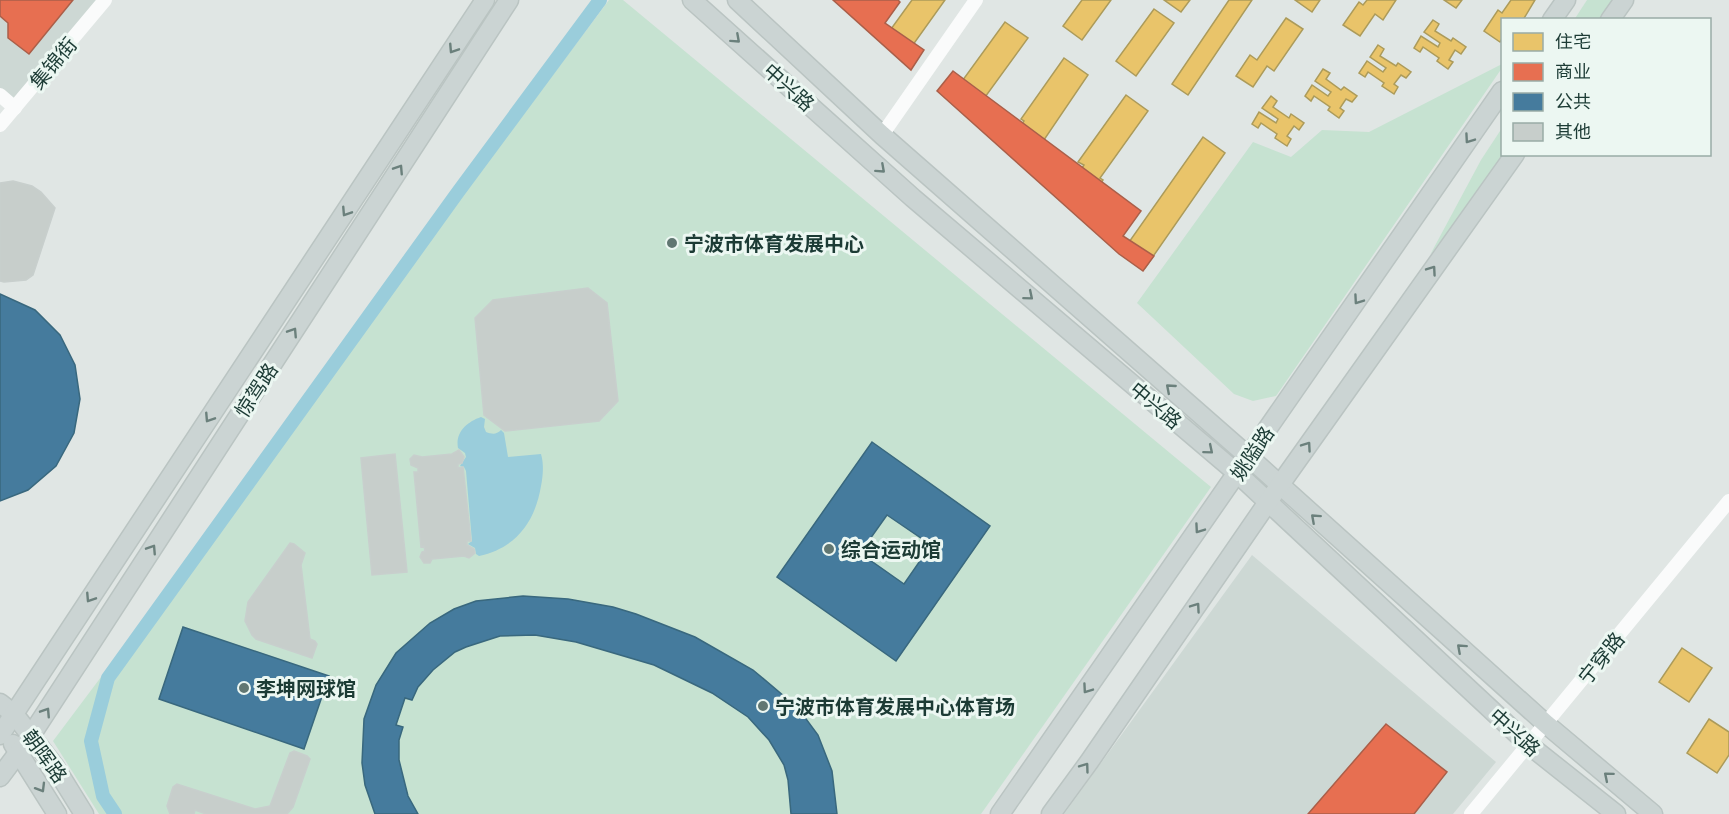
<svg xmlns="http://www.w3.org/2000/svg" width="1729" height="814" font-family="Quicksand,'Noto Sans SC',sans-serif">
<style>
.built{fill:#cdd8d4}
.green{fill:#c6e2d1}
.water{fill:#9acddb}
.homes{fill:#e9c46a;stroke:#ac9b5a;stroke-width:1.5}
.shops{fill:#e76f51;stroke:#aa5f49;stroke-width:1.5}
.public{fill:#457b9d;stroke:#39687e;stroke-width:1.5;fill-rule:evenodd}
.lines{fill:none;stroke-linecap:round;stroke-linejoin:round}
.canal{stroke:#9acddb;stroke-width:14}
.building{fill:#c7cecb;stroke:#c8cfcd;stroke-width:1.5}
.major-casing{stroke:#bac4c2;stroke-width:21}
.minor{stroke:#fafbfb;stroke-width:14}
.major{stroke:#cbd4d3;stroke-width:18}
.oneway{stroke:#6b807c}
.poi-dot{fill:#617772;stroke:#ecf7f2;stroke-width:2}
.labels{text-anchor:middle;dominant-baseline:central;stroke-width:6;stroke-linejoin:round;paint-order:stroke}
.street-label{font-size:20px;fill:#1c3b35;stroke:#ecf7f2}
.poi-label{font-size:20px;font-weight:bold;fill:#1c3b35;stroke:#ecf7f2;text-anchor:start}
</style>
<rect width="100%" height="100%" fill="#e0e6e4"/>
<g class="built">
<path d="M 0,0 L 101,0 L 15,102 L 0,89 Z"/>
<path d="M 1252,555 L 1496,762 L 1453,814 L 1064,814 Z"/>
</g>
<g class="green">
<path d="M 609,0 L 623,0 L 1211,487 L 981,814 L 99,814 L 53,741 Z"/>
<path d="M 1587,0 L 1613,0 L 1599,19 L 1574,20 Z"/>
<path d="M 1502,64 L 1502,68 L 1276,396 L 1253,401 L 1234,394 L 1137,303 L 1253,142 L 1291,157 L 1322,130 L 1369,132 Z"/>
<path d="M 1502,128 L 1502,154 L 1507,155 L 1430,255 L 1481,160 Z"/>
</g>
<path class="water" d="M 481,417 L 485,419 L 484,427 L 486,432 C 492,434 496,435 501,430 L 504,433 L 508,457 L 541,454 C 544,464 543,476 541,486 C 535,522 516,548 479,556 L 476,554 L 475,548 L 468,544 L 472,541 L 466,471 L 464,467 L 460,466 L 466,457 L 465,453 L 458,448 C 455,432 467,422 481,417 Z"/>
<g class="homes">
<path d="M 912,0 L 945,0 L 905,56 L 883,40 Z"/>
<path d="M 1082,0 L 1111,0 L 1082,40 L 1063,26 Z"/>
<path d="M 1164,0 L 1190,0 L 1181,12 Z"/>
<path d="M 1229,0 L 1252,0 L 1188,95 L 1172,84 Z"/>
<path d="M 1295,0 L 1320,0 L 1312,12 Z"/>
<path d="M 1367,0 L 1396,0 L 1383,20 L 1375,14 L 1360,36 L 1343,25 L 1359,2 L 1363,5 Z"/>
<path d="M 1444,0 L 1462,0 L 1456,8 Z"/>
<path d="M 1511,0 L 1535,0 L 1523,20 L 1502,20 L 1502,39 L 1500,42 L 1484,31 L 1498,10 L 1502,13 Z"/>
<path d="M 1154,9 L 1174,23 L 1136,76 L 1116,61 Z"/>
<path d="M 1286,18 L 1303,29 L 1274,71 L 1267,66 L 1253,87 L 1236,76 L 1250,55 L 1257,60 Z"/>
<path d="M 1433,20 L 1439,24 L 1435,31 L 1451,41 L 1453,38 L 1466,47 L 1461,54 L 1455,50 L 1449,60 L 1453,62 L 1448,69 L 1437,61 L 1439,58 L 1423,47 L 1420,52 L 1414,48 L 1421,36 L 1438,47 L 1440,43 L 1424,32 Z"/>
<path d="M 1005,22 L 1028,38 L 972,115 L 949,99 Z"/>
<path d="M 1378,45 L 1384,49 L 1380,56 L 1396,66 L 1398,63 L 1411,72 L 1406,78 L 1401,75 L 1394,84 L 1398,87 L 1394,94 L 1382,86 L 1384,83 L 1368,72 L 1365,77 L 1359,73 L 1367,61 L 1383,72 L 1386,68 L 1370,57 Z"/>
<path d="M 1064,58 L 1088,75 L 1027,165 L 1005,149 L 1024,121 L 1021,119 Z"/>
<path d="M 1323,69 L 1330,73 L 1326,79 L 1341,90 L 1344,87 L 1357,96 L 1352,102 L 1346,99 L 1340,108 L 1344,111 L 1339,118 L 1328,110 L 1330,107 L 1314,96 L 1311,101 L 1305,96 L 1312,85 L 1328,96 L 1331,92 L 1315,81 Z"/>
<path d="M 1126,95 L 1148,111 L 1100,178 L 1103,180 L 1081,212 L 1061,198 L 1084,165 L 1078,162 Z"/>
<path d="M 1271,96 L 1277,101 L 1273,107 L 1289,118 L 1291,114 L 1304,123 L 1299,130 L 1294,126 L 1287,136 L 1291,139 L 1287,146 L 1275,138 L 1277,134 L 1261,123 L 1258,128 L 1252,124 L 1259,112 L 1276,123 L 1278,119 L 1262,108 Z"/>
<path d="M 1203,137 L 1225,153 L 1145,268 L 1122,252 Z"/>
<path d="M 1682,648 L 1712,668 L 1689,702 L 1659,682 Z"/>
<path d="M 1709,719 L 1729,732 L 1729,755 L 1717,773 L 1687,753 Z"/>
</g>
<g class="shops">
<path d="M 0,0 L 73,0 L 29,54 L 8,38 L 8,23 L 0,16 Z"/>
<path d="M 833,0 L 898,0 L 900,2 L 885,23 L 924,50 L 911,70 Z"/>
<path d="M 953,71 L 1141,211 L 1123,236 L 1154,256 L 1143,271 L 1119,254 L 937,91 Z"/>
<path d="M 1386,724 L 1447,772 L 1414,814 L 1308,814 Z"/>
</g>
<g class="public">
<path d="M 0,294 L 35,310 L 60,335 L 75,365 L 80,399 L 74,433 L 56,466 L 28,490 L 0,501 Z"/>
<path d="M 872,442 L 990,526 L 896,661 L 777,577 ZM 887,515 L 931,545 L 904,584 L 860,553 Z"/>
<path d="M 523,596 L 568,599 L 613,607 L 636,614 L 695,637 L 753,670 L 798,708 L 818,735 L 832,771 L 837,814 L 791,814 L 788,780 L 784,765 L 769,740 L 748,717 L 712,693 L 654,665 L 576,642 L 535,635 L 500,636 L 466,647 L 455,652 L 433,670 L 418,687 L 412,700 L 405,698 L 396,725 L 403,727 L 399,740 L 399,760 L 408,796 L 418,814 L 375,814 L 365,785 L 362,763 L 364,719 L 376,685 L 396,653 L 430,623 L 454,609 L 476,601 Z"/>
<path d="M 183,627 L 329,676 L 304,749 L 159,699 Z"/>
</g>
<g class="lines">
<path class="canal" d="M 115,814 L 103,796 L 91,741 L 108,678 L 458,192 L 600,0"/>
</g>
<g class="building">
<path d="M 13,181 L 32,186 L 41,192 L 55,208 L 33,275 L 26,280 L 4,282 L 0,281 L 0,183 Z"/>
<path d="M 588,288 L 607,303 L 618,401 L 599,421 L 505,431 L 484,415 L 475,318 L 493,300 Z"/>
<path d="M 459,450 L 464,457 L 462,463 L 458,464 L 458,468 L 463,467 L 471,541 L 467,541 L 467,545 L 474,549 L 475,553 L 469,558 L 464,556 L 432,559 L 430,563 L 424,563 L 420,557 L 422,552 L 425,551 L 424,546 L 421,547 L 414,472 L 418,472 L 418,468 L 411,465 L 410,459 L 414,455 L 422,457 L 452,454 Z"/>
<path d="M 395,454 L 407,572 L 372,575 L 361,458 Z"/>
<path d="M 290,543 L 294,544 L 305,553 L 301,565 L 310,639 L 315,641 L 317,644 L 312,658 L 256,639 L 252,635 L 245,621 L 248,602 Z"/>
<path d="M 294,751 L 307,756 L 310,759 L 293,807 L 287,814 L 206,814 L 195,810 L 194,814 L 170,814 L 167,806 L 173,787 L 177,784 L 255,809 L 270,806 L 290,753 Z"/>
</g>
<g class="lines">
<defs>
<g id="major">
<path d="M 692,0 L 913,198 L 1238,474 L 1529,745 L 1616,814"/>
<path d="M 737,0 L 882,135 L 1249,457 L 1546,724 L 1653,814"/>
<path d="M 1552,20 L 1566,0"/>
<path d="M 1610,20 L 1624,0"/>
<path d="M 0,703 L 14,714 L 55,767 L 84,814"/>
<path d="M 0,735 L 485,0"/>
<path d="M 13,744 L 57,814"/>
<path d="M 0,777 L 30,737 L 509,0"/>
<path d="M 1000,814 L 1502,91"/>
<path d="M 1051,814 L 1089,762 L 1279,486 L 1515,154"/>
</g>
</defs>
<use href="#major" class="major-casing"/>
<g class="minor">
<path d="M 0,95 L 15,108"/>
<path d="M 0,125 L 105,0"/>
<path d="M 882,135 L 976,0"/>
<path d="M 1471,814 L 1729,501"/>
</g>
<use href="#major" class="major"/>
</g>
<defs><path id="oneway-chevron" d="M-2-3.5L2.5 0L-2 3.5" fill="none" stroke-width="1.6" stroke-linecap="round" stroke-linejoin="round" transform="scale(1.5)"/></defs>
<g class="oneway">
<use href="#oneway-chevron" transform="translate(736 39) rotate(42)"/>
<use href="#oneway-chevron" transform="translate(453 49) rotate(123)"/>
<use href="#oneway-chevron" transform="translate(1469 139) rotate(125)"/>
<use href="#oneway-chevron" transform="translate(399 169) rotate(-57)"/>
<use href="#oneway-chevron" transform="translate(881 169) rotate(42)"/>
<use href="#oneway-chevron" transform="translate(346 212) rotate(123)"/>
<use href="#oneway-chevron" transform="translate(1432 270) rotate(-55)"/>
<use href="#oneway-chevron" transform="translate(1029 296) rotate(40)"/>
<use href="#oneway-chevron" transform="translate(1358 300) rotate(125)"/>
<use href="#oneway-chevron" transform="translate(293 332) rotate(-57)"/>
<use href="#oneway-chevron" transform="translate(1170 388) rotate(-139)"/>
<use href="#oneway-chevron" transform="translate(209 418) rotate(123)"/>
<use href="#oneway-chevron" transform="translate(1307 446) rotate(-55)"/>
<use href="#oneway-chevron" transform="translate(1209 450) rotate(40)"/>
<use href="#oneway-chevron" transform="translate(1315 518) rotate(-138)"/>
<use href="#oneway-chevron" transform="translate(1199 529) rotate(125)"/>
<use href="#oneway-chevron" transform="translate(152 549) rotate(-57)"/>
<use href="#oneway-chevron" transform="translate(90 598) rotate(123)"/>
<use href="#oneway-chevron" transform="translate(1196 607) rotate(-55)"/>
<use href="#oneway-chevron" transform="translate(1461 648) rotate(-138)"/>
<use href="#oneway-chevron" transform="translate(1087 689) rotate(125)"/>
<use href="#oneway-chevron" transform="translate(46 712) rotate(-57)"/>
<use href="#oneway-chevron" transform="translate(1085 767) rotate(-54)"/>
<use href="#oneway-chevron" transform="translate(1608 776) rotate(-140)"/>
<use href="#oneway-chevron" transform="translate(41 788) rotate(59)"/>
</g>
<g class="poi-dot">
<circle cx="672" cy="243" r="6"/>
<circle cx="829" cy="549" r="6"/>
<circle cx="244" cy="688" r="6"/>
<circle cx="763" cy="706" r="6"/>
</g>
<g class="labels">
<g class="street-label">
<text transform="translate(53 63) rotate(-50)">集锦街</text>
<text transform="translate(789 87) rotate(42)">中兴路</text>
<text transform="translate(256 390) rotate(-57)">惊驾路</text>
<text transform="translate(1156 405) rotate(40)">中兴路</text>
<text transform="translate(1252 453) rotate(-56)">姚隘路</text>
<text transform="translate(1601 658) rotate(-51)">宁穿路</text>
<text transform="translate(1515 732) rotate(42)">中兴路</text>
<text transform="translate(45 756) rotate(54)">朝晖路</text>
</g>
<g class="poi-label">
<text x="684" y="243">宁波市体育发展中心</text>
<text x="841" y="549">综合运动馆</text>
<text x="256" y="688">李坤网球馆</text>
<text x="775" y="706">宁波市体育发展中心体育场</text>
</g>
</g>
<rect x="1501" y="18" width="210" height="138" fill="#ecf7f2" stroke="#99aca6" stroke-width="1.5"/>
<rect x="1513" y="33" width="30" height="18" fill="#e9c46a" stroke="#99aca6" stroke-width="1.5"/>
<text x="1555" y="48" font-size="18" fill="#1c3b35">住宅</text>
<rect x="1513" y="63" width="30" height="18" fill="#e76f51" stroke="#99aca6" stroke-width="1.5"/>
<text x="1555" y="78" font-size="18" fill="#1c3b35">商业</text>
<rect x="1513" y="93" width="30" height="18" fill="#457b9d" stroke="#99aca6" stroke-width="1.5"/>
<text x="1555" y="108" font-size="18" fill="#1c3b35">公共</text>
<rect x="1513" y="123" width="30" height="18" fill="#c7cecb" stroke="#99aca6" stroke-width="1.5"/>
<text x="1555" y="138" font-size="18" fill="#1c3b35">其他</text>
</svg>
